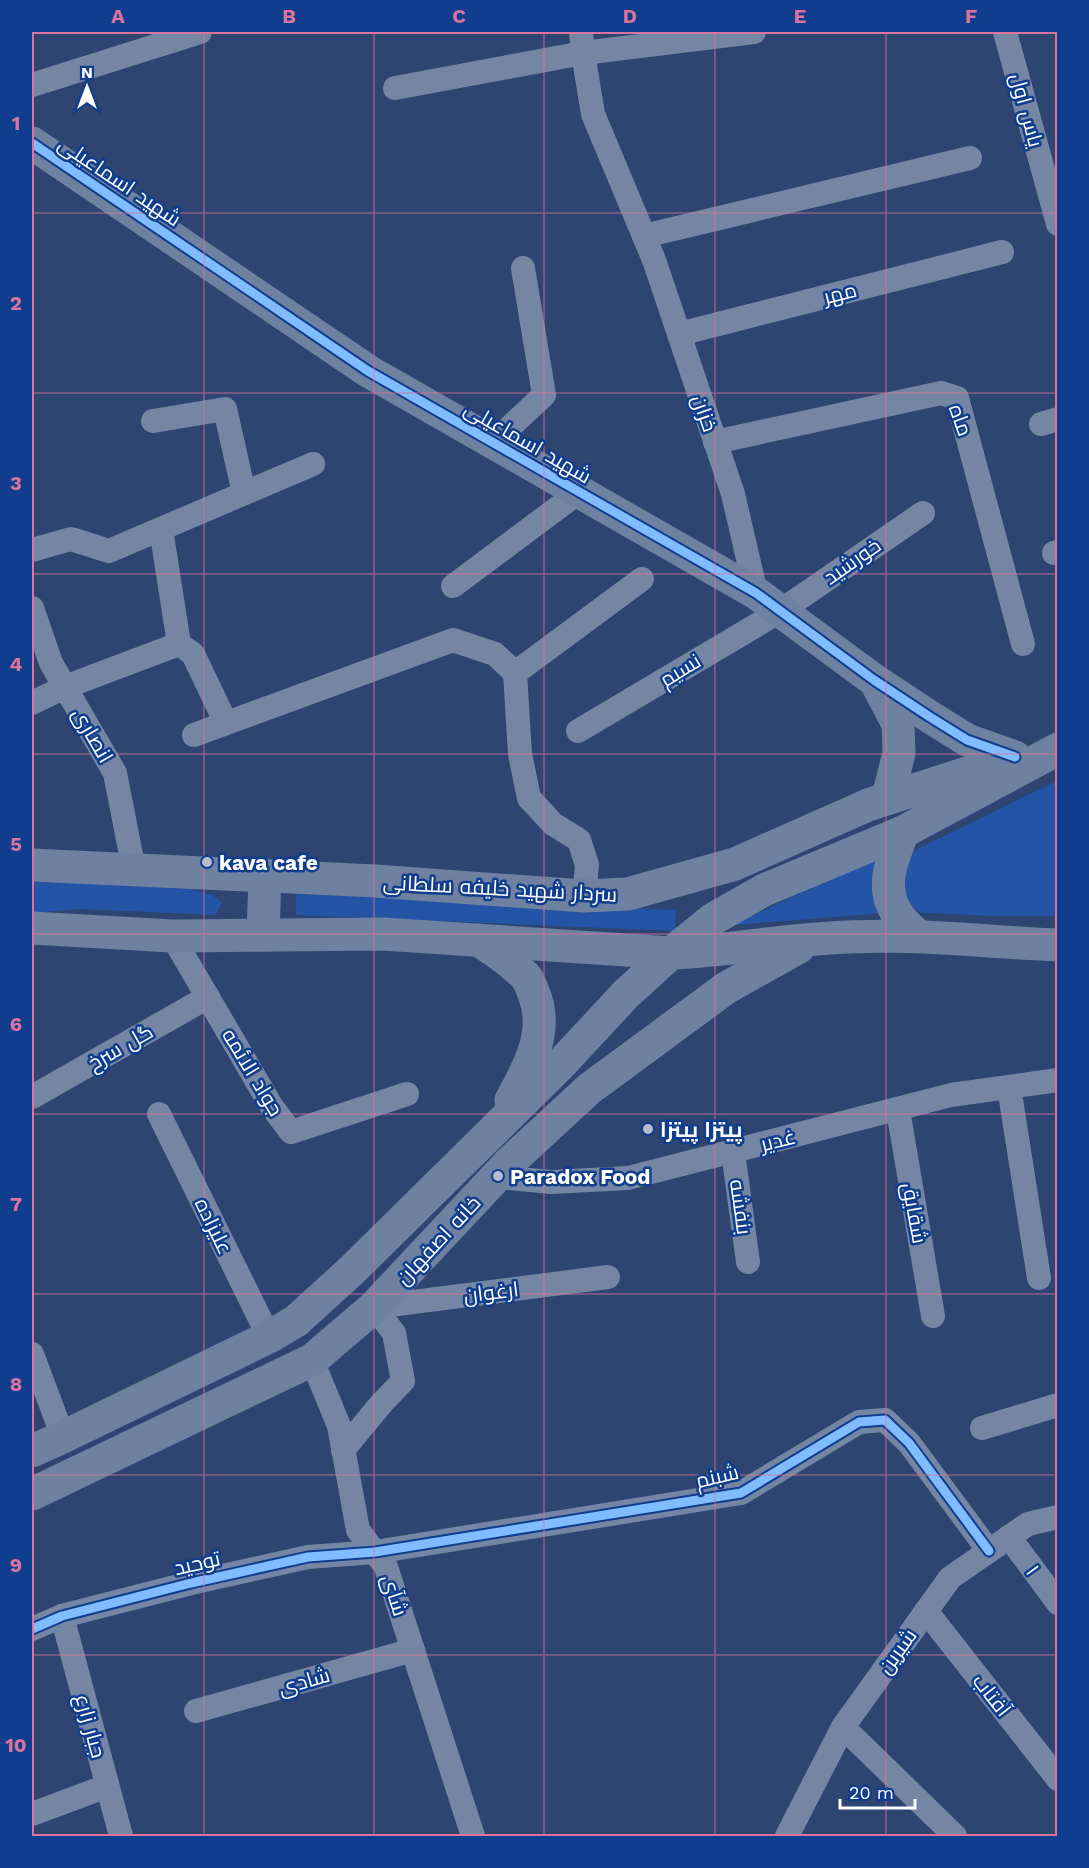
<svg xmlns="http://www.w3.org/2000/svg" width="1089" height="1868" font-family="'Work Sans',Cairo,sans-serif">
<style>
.green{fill:#2354a5}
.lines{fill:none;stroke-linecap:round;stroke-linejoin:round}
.street{stroke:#7486a4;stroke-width:24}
.secondary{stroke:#6f81a0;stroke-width:33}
.cycleway-casing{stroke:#103d8d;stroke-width:13}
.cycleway{stroke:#80bcff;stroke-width:9}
.grid{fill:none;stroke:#da749d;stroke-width:1.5;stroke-opacity:0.55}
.poi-dot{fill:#b6becd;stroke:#103d8d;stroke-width:2}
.labels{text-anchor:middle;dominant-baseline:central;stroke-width:5;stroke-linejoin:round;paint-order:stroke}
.street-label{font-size:21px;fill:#fff;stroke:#103d8d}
.poi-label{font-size:21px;font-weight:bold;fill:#fff;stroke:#103d8d;text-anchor:start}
.neatline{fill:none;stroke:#da749d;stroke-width:2}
.grid-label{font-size:20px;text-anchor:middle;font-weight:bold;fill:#da749d}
</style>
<rect width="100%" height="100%" fill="#2d4570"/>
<g class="green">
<path d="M 1057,781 L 1057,916 L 994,916 L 924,913 L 905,905 L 900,885 L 913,851 Z"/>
<path d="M 875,861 L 873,896 L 886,913 L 733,925 L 826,881 Z"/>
<path d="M 32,876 L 183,887 L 212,895 L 222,902 L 216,915 L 80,909 L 32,913 Z"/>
<path d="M 296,894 L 676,910 L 675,931 L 296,915 Z"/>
</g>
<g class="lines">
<g class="street">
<path d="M 581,32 L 583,53 L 593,114 L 654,260 L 733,494 L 756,593"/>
<path d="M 1005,32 L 1058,224"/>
<path d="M 32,85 L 200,32"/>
<path d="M 395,88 L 583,53 L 754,32"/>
<path d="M 644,236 L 970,158"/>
<path d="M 679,334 L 1002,252"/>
<path d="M 153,421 L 225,409 L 244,493"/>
<path d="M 1041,424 L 1058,419"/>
<path d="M 715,442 L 941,393 L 957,398 L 1023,644"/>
<path d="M 493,443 L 544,395 L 523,268"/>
<path d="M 161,529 L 179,644"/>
<path d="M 32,550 L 71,539 L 109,551 L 313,464"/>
<path d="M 1054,553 L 1058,552"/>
<path d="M 453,586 L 579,492"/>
<path d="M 32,608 L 51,663 L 115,773 L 134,870"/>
<path d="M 515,673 L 642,579"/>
<path d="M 32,703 L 65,687 L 179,644 L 193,654 L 226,723"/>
<path d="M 578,731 L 782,610 L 923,513"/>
<path d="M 194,735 L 453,640 L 495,654 L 515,673 L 520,754 L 529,798 L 553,824 L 579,840 L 587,865 L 584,896"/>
<path d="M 172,936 L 272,1107 L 291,1132 L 407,1094"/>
<path d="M 1009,1087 L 1039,1278"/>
<path d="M 32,1097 L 208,997"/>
<path d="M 898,1110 L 933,1316"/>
<path d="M 159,1114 L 269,1337"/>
<path d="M 733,1152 L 748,1262"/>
<path d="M 498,1177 L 551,1182 L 628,1178 L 951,1095 L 1058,1080"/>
<path d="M 374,1307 L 608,1277"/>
<path d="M 32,1354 L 63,1437"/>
<path d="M 312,1360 L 339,1426 L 358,1530 L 386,1567 L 473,1836"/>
<path d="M 982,1428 L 1058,1405"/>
<path d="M 343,1450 L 381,1404 L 403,1381 L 394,1333 L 374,1307"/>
<path d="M 1009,1537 L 1058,1603"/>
<path d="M 926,1611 L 1058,1779"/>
<path d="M 62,1616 L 121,1836"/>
<path d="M 32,1629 L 62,1616 L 191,1583 L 308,1557 L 375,1552 L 741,1493 L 859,1422 L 885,1420 L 909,1443 L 989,1551"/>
<path d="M 196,1711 L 413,1650"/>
<path d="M 843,1727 L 955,1836"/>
<path d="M 32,1814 L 107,1786"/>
<path d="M 787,1836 L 843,1727 L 950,1578 L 1028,1524 L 1058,1517"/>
</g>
<g class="secondary">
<path d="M 32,143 L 368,371 L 756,593 L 874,680 L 930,717 L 967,740 L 1015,757"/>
<path d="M 877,684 L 898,724 L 899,753 L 888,797"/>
<path d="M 903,832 C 892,860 879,888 898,915 C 903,923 912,930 918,936"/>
<path d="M 32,865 L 375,881 L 584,896 L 628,894 L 735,864 L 868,805 L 1007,760"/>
<path d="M 32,928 L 172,936 L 383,934 L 671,953 C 724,951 776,941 830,938 C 906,932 982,942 1058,945"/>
<path d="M 263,935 L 265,876"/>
<path d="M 478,940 C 495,951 512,962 526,977 C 530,982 532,989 534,994 C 549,1031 529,1068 511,1100"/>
<path d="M 32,1451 L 63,1437 L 269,1337 L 296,1321 L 351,1271 L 560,1065 L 626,994 L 671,953 L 713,919 L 764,890 L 903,832 L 1058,749"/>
<path d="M 32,1494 L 312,1360 L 374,1307 L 510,1162 L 589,1089 L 726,988 L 799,947"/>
</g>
<defs>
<g id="cycleway">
<path d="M 32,143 L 368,371 L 756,593 L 874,680 L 930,717 L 967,740 L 1015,757"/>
<path d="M 32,1629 L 62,1616 L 191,1583 L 308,1557 L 375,1552 L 741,1493 L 859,1422 L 885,1420 L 909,1443 L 989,1551"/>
</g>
</defs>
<use href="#cycleway" class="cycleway-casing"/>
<use href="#cycleway" class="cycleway"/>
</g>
<path class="grid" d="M 204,32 L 204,1836M 374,32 L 374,1836M 544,32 L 544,1836M 715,32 L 715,1836M 886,32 L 886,1836M 32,213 L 1058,213M 32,393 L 1058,393M 32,574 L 1058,574M 32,754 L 1058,754M 32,934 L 1058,934M 32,1114 L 1058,1114M 32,1294 L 1058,1294M 32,1475 L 1058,1475M 32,1655 L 1058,1655"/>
<g class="poi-dot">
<circle cx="207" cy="862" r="6"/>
<circle cx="648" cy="1129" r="6"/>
<circle cx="498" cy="1176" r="6"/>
</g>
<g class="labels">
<g class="street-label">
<text transform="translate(1027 110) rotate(75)">یاس اول</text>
<text transform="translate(120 181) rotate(34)">شهید اسماعیلی</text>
<text transform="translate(840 293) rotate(-14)">مهر</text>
<text transform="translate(705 413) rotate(71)">خزان</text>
<text transform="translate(961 420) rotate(70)">ماه</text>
<text transform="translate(528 442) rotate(30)">شهید اسماعیلی</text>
<text transform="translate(852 561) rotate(-35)">خورشید</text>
<text transform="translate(680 670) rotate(-31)">نسیم</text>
<text transform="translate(93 735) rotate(60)">انصاری</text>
<text transform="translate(500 888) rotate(3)">سردار شهید خلیفه سلطانی</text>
<text transform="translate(120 1047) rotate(-30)">گل سرخ</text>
<text transform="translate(253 1072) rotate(59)">جواد الائمه</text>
<text transform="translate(778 1140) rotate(-14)">غدیر</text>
<text transform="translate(741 1207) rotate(82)">بنفشه</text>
<text transform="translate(915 1213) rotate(80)">شقایق</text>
<text transform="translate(214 1226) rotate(64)">علیزاده</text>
<text transform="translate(438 1240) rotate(-47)">خانه اصفهان</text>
<text transform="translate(491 1292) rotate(-7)">ارغوان</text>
<text transform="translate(717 1476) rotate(-13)">شبنم</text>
<text transform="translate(197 1563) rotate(-13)">توحید</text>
<text transform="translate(1033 1570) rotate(54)">۱</text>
<text transform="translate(395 1595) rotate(72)">شآی</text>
<text transform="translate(897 1651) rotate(-54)">شیرین</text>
<text transform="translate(304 1681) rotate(-16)">شادی</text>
<text transform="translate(992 1695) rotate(52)">آفتاب</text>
<text transform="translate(91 1726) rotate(75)">جبار زارع</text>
</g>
<g class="poi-label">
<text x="219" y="862">kava cafe</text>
<text x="660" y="1129">پیتزا پیتزا</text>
<text x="510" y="1176">Paradox Food</text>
</g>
</g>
<rect width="1089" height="1868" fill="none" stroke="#103d8d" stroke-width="66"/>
<g transform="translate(87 87)" stroke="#103d8d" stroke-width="4.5" paint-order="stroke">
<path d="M0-4.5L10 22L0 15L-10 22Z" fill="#ffffff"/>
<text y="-9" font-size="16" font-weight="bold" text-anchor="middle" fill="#ffffff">N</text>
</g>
<path d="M840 1799v9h75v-9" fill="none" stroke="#ffffff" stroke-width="3"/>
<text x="849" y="1799" font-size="18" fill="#ffffff" stroke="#103d8d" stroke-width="4.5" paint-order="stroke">20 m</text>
<rect x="33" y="33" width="1023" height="1802" class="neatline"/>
<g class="grid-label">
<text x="118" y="23">A</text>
<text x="289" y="23">B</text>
<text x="459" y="23">C</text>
<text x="630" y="23">D</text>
<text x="800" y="23">E</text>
<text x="971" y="23">F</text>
<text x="16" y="130">1</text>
<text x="16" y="310">2</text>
<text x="16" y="490">3</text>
<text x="16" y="671">4</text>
<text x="16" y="851">5</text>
<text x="16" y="1031">6</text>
<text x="16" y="1211">7</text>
<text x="16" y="1391">8</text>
<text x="16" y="1572">9</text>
<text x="16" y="1752">10</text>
</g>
</svg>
